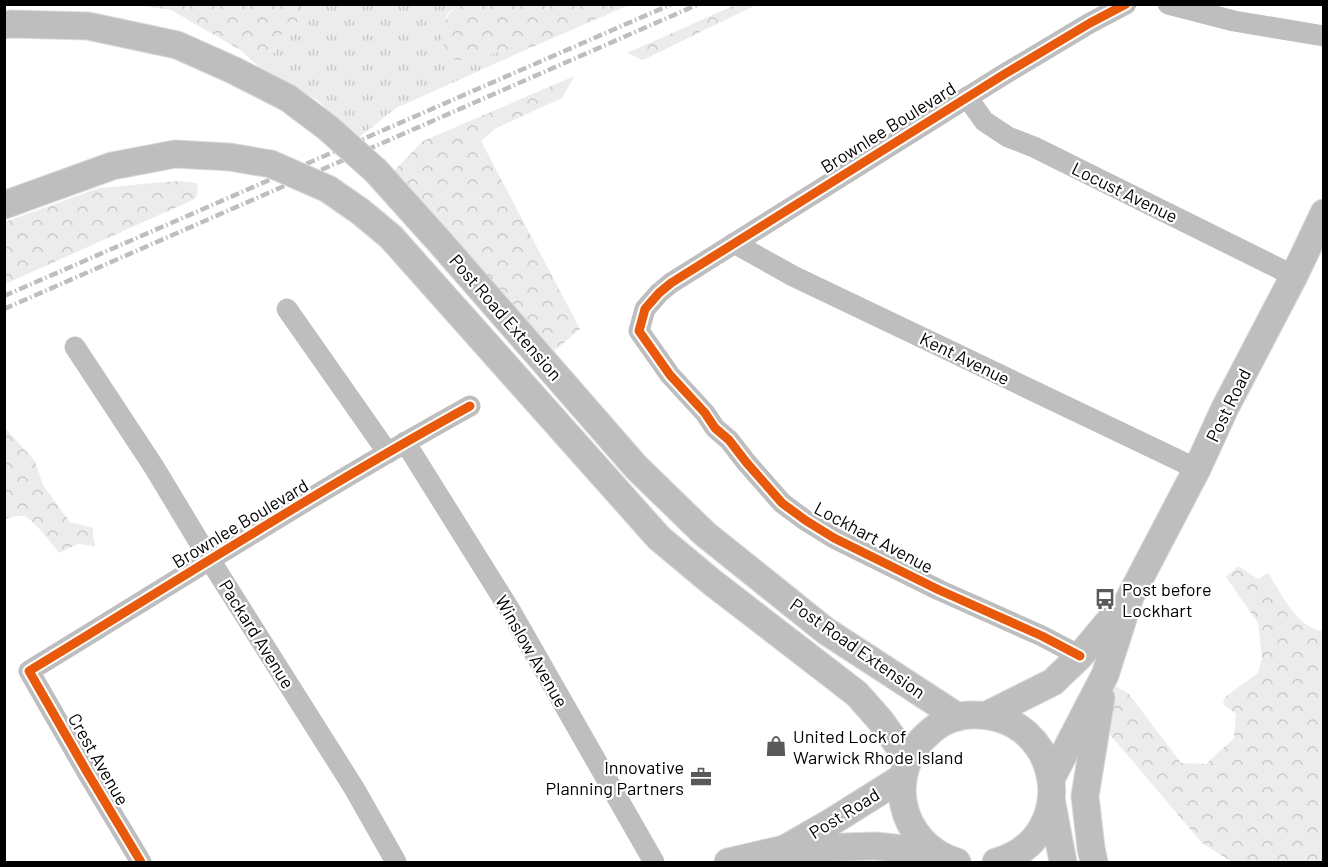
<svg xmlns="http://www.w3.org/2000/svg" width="1328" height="867" font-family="Barlow,sans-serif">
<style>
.grass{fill:url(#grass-tufts)}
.forest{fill:url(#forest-crowns)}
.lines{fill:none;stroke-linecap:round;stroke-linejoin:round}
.major-casing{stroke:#dbdbdb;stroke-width:29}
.minor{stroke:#bebebe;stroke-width:21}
.major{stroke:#bebebe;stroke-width:27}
.rail{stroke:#bebebe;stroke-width:4.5;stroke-dasharray:9 3 1.5 3;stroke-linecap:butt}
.major-bridge-casing{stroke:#dbdbdb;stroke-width:29;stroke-linecap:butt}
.major-bridge{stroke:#bebebe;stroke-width:27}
.cycleway-casing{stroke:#fff;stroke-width:13}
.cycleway{stroke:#e8590c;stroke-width:9}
.labels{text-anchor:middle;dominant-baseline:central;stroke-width:4.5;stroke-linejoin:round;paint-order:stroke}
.street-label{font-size:18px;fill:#000;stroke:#fff}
.poi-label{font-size:18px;fill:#000;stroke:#fff;text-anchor:start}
</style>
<defs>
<pattern id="grass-tufts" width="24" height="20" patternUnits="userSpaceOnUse" patternTransform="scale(1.5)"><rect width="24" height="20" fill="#ececec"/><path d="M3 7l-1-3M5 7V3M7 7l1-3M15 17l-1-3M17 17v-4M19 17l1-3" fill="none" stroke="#c9c9c9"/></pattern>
<pattern id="forest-crowns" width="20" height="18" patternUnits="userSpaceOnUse" patternTransform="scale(1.5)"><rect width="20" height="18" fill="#ececec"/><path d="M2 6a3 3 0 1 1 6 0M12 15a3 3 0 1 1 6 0" fill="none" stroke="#c9c9c9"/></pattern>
</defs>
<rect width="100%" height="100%" fill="#fff"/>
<path class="grass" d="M 296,5 L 458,5 L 448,13 L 445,19 L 479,59 L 524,42 L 530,48 L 396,108 L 358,138 L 351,134 L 319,101 L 271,75 L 265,71 L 283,32 L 298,21 Z"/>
<g class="forest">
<path d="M 138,5 L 296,5 L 298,21 L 283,32 L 265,71 L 262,70 L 242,51 L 171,10 Z"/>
<path d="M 458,5 L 458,4 L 629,5 L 530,48 L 524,43 L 479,59 L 455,60 L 442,43 C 445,24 443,17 458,5 Z"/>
<path d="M 735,5 L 756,5 L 643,60 L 627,53 Z"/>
<path d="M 572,77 L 574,77 L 562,98 L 496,128 L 481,141 L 580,329 L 549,355 L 392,173 L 423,141 Z"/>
<path d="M 177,181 L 197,183 L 198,191 L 195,199 L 5,284 L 5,222 L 99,188 Z"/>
<path d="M 4,427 L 35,461 L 43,485 L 70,522 L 93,528 L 93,536 L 95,546 L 78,544 L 59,553 C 53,545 32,518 24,516 C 19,515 9,517 5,519 Z"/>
<path d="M 1238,566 L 1258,579 L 1268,573 C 1281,593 1298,629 1323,631 L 1323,862 L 1232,862 L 1202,843 L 1102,725 L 1073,703 L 1094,673 L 1129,694 L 1181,763 L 1206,764 L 1234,738 L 1236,714 L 1223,704 L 1225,697 L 1258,673 L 1262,658 L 1258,623 L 1226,577 Z"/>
</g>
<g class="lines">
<defs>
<g id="major">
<path d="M 4,25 L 11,24 L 88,26 L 177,45 L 233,70 L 288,98 L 328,128"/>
<path d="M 376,171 L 439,241 L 636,467 L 705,534 L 826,631 L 958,717"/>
<path d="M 328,189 L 361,212 L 391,237 L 659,538 L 713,583 L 857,694 L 880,720 L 908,759"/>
<path d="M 4,205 L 112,166 L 175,154 L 230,157 L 271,164"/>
<path d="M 987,715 L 1053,682 L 1080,656 L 1121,607"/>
<path d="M 1052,777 L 1105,675 L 1130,597 L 1197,469 L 1225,408 L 1294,276 L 1324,213"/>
<path d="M 1052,804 L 1063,862"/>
<path d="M 788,847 L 833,821 L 903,777"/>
<path d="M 728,862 L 784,849 L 875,846 L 934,852"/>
<path d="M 957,862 C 898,844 883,771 930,732 C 942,721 959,714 975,715 C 1063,715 1082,838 996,862"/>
<path d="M 1094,862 L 1091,848 L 1085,796 L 1101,698"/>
</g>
</defs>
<use href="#major" class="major-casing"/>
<g class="minor">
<path d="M 1168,4 L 1234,21 L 1324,36"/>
<path d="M 967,97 L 984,121 L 1008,137 L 1034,147 L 1294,276"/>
<path d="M 734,243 L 793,276 L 1197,469"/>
<path d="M 287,309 L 388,453"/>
<path d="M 75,347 L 154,467 L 210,560 L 354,788 L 396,862"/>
<path d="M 405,442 L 510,610 L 654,862"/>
<path d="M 1080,656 L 1042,636 L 939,590 L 834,538 L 805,520 L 782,503 L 746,462 L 729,440 L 715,428 L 705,413 L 670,375 L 639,331 L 645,309 L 659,293 L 671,283 L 1003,75 L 1090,23 L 1126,4"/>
<path d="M 141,862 L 87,772 L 29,671 C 175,582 320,489 470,406"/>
</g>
<use href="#major" class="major"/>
<g class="rail">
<path d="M 4,296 L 672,4"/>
<path d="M 4,309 L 699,4"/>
</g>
<defs>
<g id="major-bridge">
<path d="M 328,128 L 376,171"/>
<path d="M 271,164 L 328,189"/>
</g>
</defs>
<use href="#major-bridge" class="major-bridge-casing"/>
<use href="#major-bridge" class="major-bridge"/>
<defs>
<g id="cycleway">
<path d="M 1080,656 L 1042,636 L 939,590 L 834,538 L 805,520 L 782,503 L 746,462 L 729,440 L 715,428 L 705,413 L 670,375 L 639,331 L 645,309 L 659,293 L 671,283 L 1003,75 L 1090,23 L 1126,4"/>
<path d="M 141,862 L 87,772 L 29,671 C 175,582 320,489 470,406"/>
</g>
</defs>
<use href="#cycleway" class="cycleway-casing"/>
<use href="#cycleway" class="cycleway"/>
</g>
<defs>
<symbol id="bus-bare" viewBox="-9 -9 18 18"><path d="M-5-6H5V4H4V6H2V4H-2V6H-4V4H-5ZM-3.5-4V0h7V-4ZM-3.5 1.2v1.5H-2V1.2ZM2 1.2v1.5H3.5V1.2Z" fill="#595959" stroke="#fff" stroke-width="2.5" paint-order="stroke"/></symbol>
<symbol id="shop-bare" viewBox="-9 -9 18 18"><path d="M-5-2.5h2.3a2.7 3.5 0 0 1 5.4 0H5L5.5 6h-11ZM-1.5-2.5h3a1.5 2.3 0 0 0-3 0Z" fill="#595959" stroke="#fff" stroke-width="2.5" paint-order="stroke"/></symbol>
<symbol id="office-bare" viewBox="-9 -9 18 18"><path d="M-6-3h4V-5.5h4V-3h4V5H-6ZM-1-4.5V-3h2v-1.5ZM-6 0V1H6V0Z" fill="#595959" stroke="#fff" stroke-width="2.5" paint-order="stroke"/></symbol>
</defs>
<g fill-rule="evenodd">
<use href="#bus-bare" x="1090" y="584" width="30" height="30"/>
<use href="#shop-bare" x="761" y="731" width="30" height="30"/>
<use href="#office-bare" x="686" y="762" width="30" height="30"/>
</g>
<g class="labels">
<g class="street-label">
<text transform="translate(888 127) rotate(-32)">Brownlee Boulevard</text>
<text transform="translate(1125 192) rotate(26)">Locust Avenue</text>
<text transform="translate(506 317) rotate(49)">Post Road Extension</text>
<text transform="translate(965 358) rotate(26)">Kent Avenue</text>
<text transform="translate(1228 405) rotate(-64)">Post Road</text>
<text transform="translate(240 523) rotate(-31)">Brownlee Boulevard</text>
<text transform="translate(874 537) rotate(28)">Lockhart Avenue</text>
<text transform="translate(257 634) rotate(58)">Packard Avenue</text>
<text transform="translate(858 648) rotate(35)">Post Road Extension</text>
<text transform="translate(532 651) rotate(60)">Winslow Avenue</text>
<text transform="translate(99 759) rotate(60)">Crest Avenue</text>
<text transform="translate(844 813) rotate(-32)">Post Road</text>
</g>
<g class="poi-label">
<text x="1122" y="589">Post before<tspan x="1122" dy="21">Lockhart</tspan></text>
<text x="793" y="736">United Lock of<tspan x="793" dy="21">Warwick Rhode Island</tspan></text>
<text x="684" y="767" text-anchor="end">Innovative<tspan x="684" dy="21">Planning Partners</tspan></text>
</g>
</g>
<rect width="1328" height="867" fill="none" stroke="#000000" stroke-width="12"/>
</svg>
